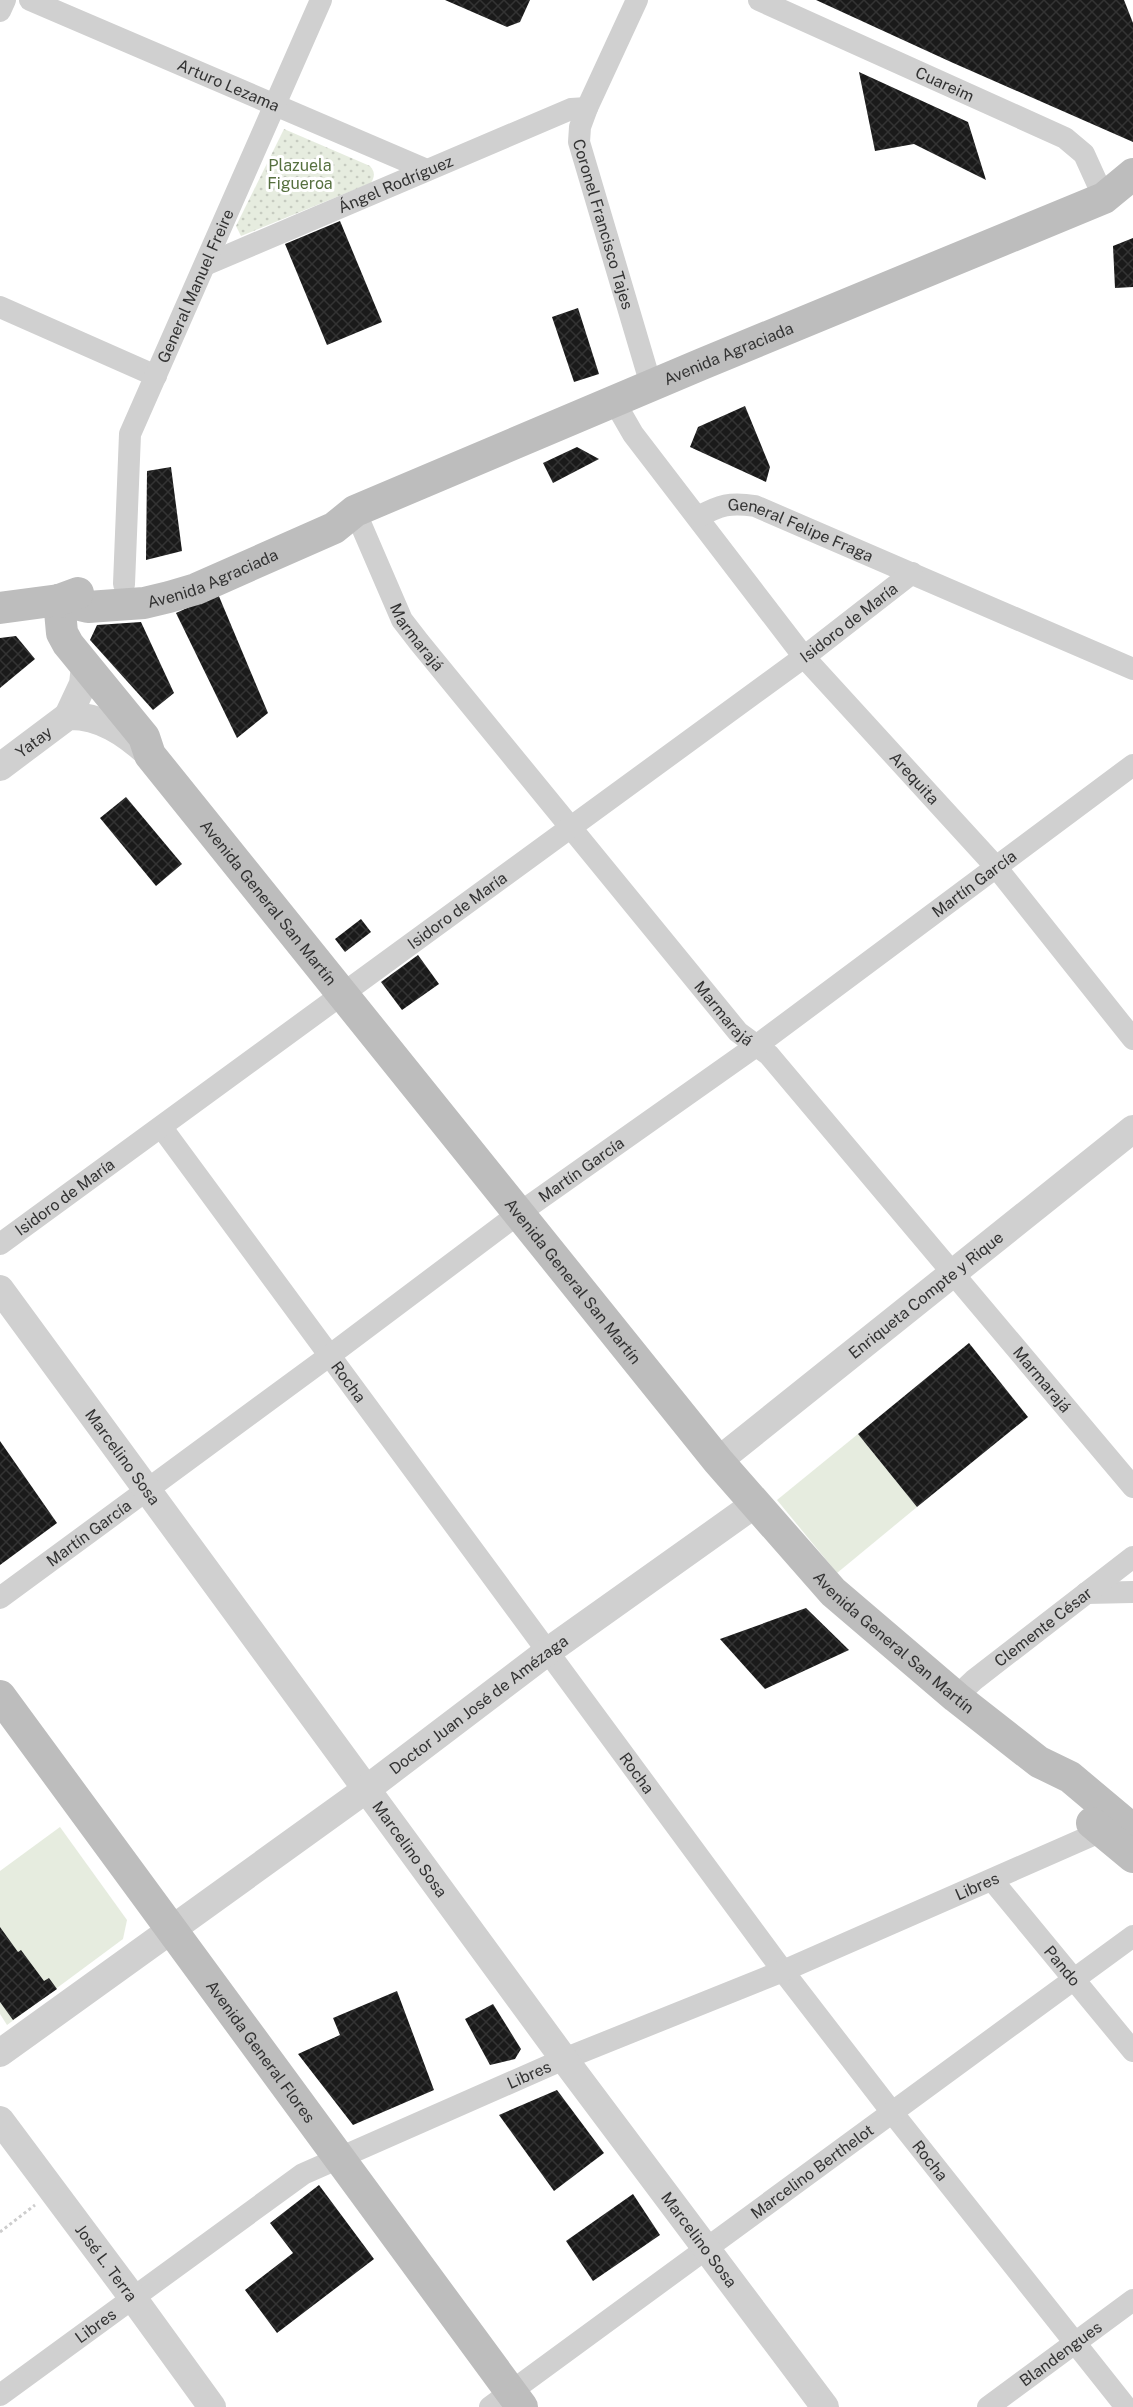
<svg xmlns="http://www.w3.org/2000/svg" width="1133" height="2407" font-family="'Public Sans',sans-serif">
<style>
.park{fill:url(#park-dots)}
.pitch{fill:#e6ecdf}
.building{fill:url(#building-cross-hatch)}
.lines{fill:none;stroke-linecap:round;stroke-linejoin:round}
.path{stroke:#cdcdcd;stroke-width:3;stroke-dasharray:3 3;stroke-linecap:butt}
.minor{stroke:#d0d0d0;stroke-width:22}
.tertiary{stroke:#d0d0d0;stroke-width:28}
.secondary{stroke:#bdbdbd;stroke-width:32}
.labels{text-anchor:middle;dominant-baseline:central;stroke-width:6;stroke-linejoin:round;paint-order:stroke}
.street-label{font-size:16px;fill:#333;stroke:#fff}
.park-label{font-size:16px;fill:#56703f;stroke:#fff}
</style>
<defs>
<pattern id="park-dots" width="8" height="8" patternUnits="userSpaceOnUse" patternTransform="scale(1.5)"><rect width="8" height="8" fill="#e6ecdf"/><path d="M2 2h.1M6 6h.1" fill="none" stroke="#c6cbc0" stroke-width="1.8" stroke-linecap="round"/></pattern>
<pattern id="building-cross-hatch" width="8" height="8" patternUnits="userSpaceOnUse" patternTransform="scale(1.5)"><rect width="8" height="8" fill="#1a1a1a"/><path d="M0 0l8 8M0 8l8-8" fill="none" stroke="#333"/></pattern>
</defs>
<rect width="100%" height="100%" fill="#fff"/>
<path class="park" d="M 284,129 L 370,166 C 375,172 375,176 371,183 L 241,236 L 236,226 Z"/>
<g class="pitch">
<path d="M 858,1434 L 917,1507 L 837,1573 L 777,1500 Z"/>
<path d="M 60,1827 L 127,1920 L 123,1939 L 7,2025 L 0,2014 L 0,1871 Z"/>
</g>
<g class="building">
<path d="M 445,0 L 530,0 L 520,22 L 507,27 Z"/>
<path d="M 816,0 L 1124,0 L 1133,23 L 1133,142 L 951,62 Z"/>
<path d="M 859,72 L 968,122 L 986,180 L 914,144 L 875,151 Z"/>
<path d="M 340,221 L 382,322 L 327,345 L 285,244 Z"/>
<path d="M 1133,238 L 1133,287 L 1115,288 L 1113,246 Z"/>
<path d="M 578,308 L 599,374 L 574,382 L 552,317 Z"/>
<path d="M 745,406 L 770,467 L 766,482 L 690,447 L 698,427 Z"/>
<path d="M 577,447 L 599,459 L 553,483 L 543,463 Z"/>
<path d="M 171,467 L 182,551 L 146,560 L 147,471 Z"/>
<path d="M 218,594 L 268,713 L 237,738 L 176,613 Z"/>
<path d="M 141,622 L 174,693 L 153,710 L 90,640 L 97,625 Z"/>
<path d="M 16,636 L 35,659 L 0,688 L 0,638 Z"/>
<path d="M 126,797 L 182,864 L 156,886 L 100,818 Z"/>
<path d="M 361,919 L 371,932 L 345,952 L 335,939 Z"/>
<path d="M 418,955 L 439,984 L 402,1010 L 381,982 Z"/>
<path d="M 969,1343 L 1028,1417 L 917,1507 L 858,1434 Z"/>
<path d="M 0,1441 L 57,1523 L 0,1565 Z"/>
<path d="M 806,1608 L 849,1650 L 765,1689 L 720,1639 Z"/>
<path d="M 0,1927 L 18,1952 L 21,1950 L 44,1981 L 49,1978 L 57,1989 L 13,2020 L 0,2002 Z"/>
<path d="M 397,1991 L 434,2090 L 353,2125 L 298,2054 L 340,2035 L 333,2018 Z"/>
<path d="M 493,2004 L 521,2049 L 515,2059 L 490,2065 L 465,2019 Z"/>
<path d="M 557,2090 L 604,2153 L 554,2191 L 499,2115 Z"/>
<path d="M 319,2185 L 374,2259 L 277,2333 L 245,2290 L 293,2253 L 270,2223 Z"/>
<path d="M 633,2194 L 660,2235 L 593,2281 L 566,2241 Z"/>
</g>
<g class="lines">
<path class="path" d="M 0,2232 L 35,2205"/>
<g class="minor">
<path id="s1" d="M 30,0 L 427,170"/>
<path id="s2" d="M 637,0 L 587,108 L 580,127 L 579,142 L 651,385"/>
<path id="s3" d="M 759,0 L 1065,138 L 1084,154 L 1104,198"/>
<path d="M 0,11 L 5,0"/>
<path id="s4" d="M 205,265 L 571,109 L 587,108"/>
<path d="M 0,307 L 156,376"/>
<path id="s5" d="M 614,401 L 633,434 L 804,657 L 996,867 L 1133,1039"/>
<path id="s6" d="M 355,511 L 402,620 L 419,642 L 738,1032 L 769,1055 L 1133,1487"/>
<path id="s7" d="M 698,517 C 720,505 730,502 755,506 L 1133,669"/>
<path id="s8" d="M 124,584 L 130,434 L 321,0"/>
<path id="s9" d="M 162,1128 L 783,1971 L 891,2111 L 1126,2407"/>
<path id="s10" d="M 0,1244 L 804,657 L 912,573"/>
<path d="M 1086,1593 L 1133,1592"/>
<path id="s11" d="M 0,1598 L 329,1356 L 518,1214 L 756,1046 L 1133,765"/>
<path id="s12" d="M 956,1697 L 974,1680 L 1133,1557"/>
<path id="s13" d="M 992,1880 L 1133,2051"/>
<path id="s14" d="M 0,2395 L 303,2174 L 564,2059 L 783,1971 L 1102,1831"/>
<path id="s15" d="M 490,2407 L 1133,1936"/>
<path id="s16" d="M 988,2407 L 1133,2300"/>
</g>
<g class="tertiary">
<path d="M 68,716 L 83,684 L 85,666"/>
<path id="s17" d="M 0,767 L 68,716 C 100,715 126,733 149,754"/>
<path id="s18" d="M 0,1289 L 564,2059 L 825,2407"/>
<path id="s19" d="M 718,1461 L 1133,1129"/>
<path id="s20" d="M 0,2053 L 368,1788 L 547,1652 L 755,1504"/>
<path id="s21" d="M 0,2120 L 133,2298 L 212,2407"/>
</g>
<g class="secondary">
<path id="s22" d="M 59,600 L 62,633 L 68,644 L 144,737 L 150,755 L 718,1461 L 833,1592 L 956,1697 L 1039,1762 L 1070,1777 L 1133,1830"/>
<path id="s23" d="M 59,600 L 88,607 L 144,603 L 169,597 L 196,589 L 334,528 L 355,511 L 702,364 L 1104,198 L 1133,174"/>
<path d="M 0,608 L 59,600 L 78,593"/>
<path id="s24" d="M 0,1696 L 522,2407"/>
<path d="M 1092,1823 L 1133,1857"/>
</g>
</g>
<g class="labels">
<g class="street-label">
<text stroke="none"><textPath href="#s3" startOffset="204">Cuareim</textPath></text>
<text stroke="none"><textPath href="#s1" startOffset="216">Arturo Lezama</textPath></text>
<text stroke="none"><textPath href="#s4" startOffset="207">Ángel Rodríguez</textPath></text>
<text stroke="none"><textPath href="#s2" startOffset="240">Coronel Francisco Tajes</textPath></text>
<text stroke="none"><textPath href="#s8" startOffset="312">General Manuel Freire</textPath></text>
<text stroke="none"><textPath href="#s23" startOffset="723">Avenida Agraciada</textPath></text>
<text stroke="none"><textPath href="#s7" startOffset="110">General Felipe Fraga</textPath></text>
<text stroke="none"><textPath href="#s23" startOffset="159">Avenida Agraciada</textPath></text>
<text stroke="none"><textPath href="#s10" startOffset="1052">Isidoro de María</textPath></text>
<text stroke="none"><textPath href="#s6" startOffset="141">Marmarajá</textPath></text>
<text stroke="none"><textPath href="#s17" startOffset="42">Yatay</textPath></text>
<text stroke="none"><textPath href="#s5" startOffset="483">Arequita</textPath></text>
<text stroke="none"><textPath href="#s11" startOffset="1208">Martín García</textPath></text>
<text stroke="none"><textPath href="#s22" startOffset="374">Avenida General San Martín</textPath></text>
<text stroke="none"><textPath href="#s10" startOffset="566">Isidoro de María</textPath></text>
<text stroke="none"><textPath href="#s6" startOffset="627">Marmarajá</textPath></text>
<text stroke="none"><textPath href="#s11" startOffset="722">Martín García</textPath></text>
<text stroke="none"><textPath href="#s10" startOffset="80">Isidoro de María</textPath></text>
<text stroke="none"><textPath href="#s22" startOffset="860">Avenida General San Martín</textPath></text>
<text stroke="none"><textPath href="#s19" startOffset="266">Enriqueta Compte y Rique</textPath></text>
<text stroke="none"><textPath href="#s6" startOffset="1113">Marmarajá</textPath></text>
<text stroke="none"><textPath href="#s9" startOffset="315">Rocha</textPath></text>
<text stroke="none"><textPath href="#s18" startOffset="208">Marcelino Sosa</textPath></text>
<text stroke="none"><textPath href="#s11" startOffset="110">Martín García</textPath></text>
<text stroke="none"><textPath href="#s12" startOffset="112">Clemente César</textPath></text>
<text stroke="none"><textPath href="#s22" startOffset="1344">Avenida General San Martín</textPath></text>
<text stroke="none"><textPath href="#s20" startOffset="592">Doctor Juan José de Amézaga</textPath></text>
<text stroke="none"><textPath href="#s9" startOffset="801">Rocha</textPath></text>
<text stroke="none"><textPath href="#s18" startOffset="694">Marcelino Sosa</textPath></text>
<text stroke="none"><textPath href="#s14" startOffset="1108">Libres</textPath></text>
<text stroke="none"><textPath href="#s13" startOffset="111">Pando</textPath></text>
<text stroke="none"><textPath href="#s24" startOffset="441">Avenida General Flores</textPath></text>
<text stroke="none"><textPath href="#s14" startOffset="622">Libres</textPath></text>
<text stroke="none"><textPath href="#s9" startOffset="1287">Rocha</textPath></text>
<text stroke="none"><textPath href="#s15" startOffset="399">Marcelino Berthelot</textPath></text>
<text stroke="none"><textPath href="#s18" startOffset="1180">Marcelino Sosa</textPath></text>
<text stroke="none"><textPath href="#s21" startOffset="178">José L. Terra</textPath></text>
<text stroke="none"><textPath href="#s14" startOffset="118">Libres</textPath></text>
<text stroke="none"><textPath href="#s16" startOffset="90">Blandengues</textPath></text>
</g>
<g class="park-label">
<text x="300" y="165">Plazuela<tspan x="300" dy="18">Figueroa</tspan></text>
</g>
</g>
</svg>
